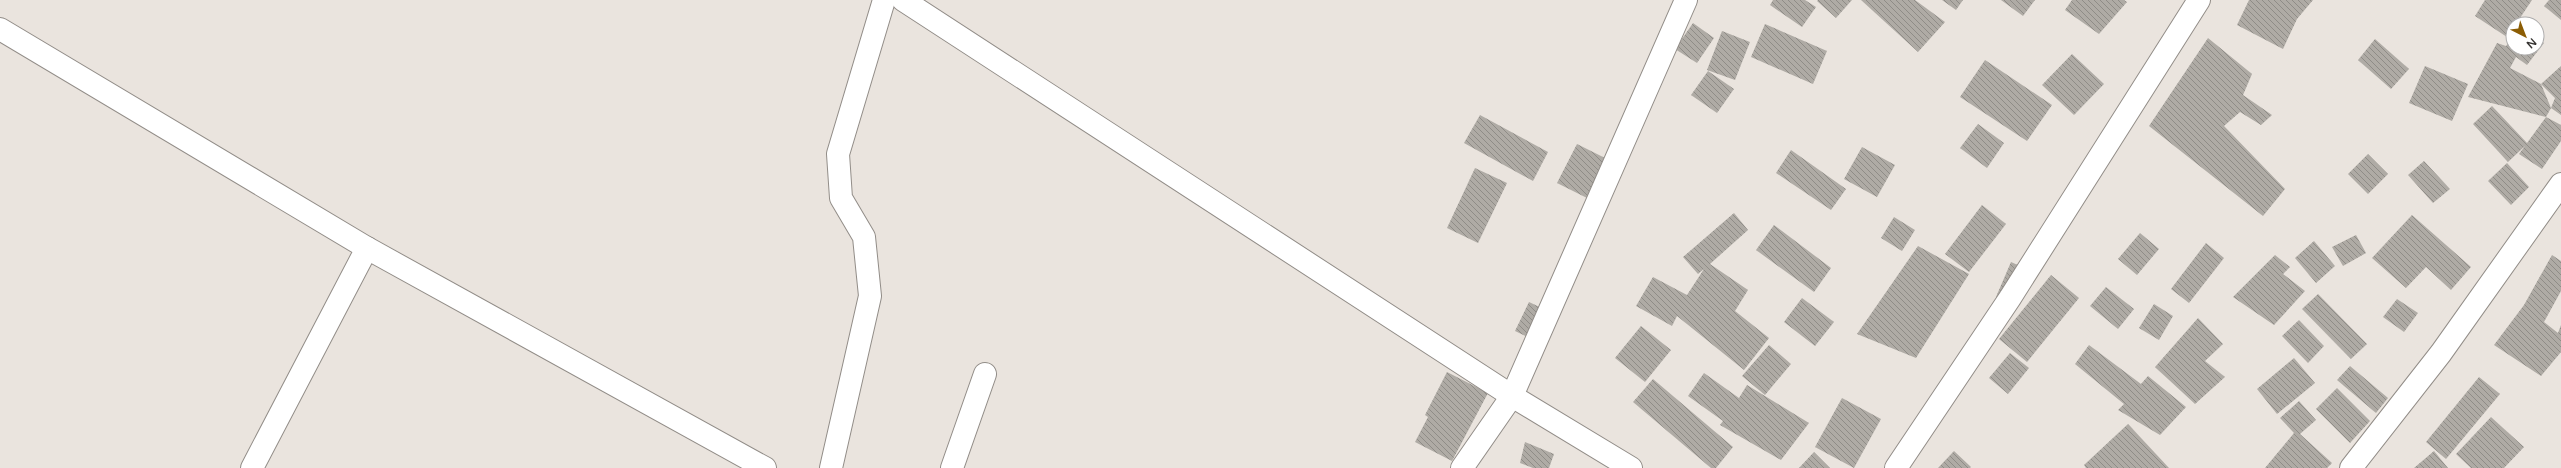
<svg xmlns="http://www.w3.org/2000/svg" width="2561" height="468" font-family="'Varela Round',sans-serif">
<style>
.building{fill:url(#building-back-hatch)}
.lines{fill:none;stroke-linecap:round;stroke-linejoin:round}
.minor-casing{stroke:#928d88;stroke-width:24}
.minor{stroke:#fff;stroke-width:22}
</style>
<defs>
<pattern id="building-back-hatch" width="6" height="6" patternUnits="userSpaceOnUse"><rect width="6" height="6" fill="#afaba5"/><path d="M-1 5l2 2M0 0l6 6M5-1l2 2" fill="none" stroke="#8f8c87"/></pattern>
</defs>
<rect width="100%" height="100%" fill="#eae4de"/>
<g class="building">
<path d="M 1773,0 L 1805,0 L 1816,7 L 1802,27 L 1770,5 Z"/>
<path d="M 1852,0 L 1836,18 L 1817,1 L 1818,0 Z"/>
<path d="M 1861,0 L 1915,0 L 1945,22 L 1918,52 Z"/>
<path d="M 1942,0 L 1963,0 L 1956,10 Z"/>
<path d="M 2001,0 L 2035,0 L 2023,16 Z"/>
<path d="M 2072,0 L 2124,0 L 2127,2 L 2099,34 L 2065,10 Z"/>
<path d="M 2249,0 L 2313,0 L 2297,19 L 2283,49 L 2237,25 Z"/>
<path d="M 2485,0 L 2532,0 L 2516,24 L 2513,24 L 2507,37 L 2475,16 Z"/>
<path d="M 2549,0 L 2561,0 L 2561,20 L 2544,6 Z"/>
<path d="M 1693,23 L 1714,38 L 1697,63 L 1675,49 Z"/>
<path d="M 1765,24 L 1827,51 L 1813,84 L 1751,57 Z"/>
<path d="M 1722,31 L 1750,42 L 1735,80 L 1707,70 Z"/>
<path d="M 2513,37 L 2513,48 L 2537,48 L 2537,38 L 2544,43 L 2527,65 L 2516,57 L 2510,68 L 2541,84 L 2551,108 L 2546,117 L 2468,97 L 2497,43 L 2506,46 Z"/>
<path d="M 2208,38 L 2252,74 L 2243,95 L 2272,115 L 2261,125 L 2240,112 L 2224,126 L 2285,189 L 2263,216 L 2149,126 Z"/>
<path d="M 2375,39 L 2409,69 L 2391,89 L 2358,60 Z"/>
<path d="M 2072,54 L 2104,84 L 2074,115 L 2042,85 Z"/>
<path d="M 1985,60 L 2052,105 L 2027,141 L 1960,97 Z"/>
<path d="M 2425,66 L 2468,84 L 2452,121 L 2409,103 Z"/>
<path d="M 2561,66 L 2561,115 L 2551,108 L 2555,98 L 2541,84 Z"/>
<path d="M 1708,71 L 1734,89 L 1717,113 L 1691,95 Z"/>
<path d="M 2492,106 L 2527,143 L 2546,117 L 2561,125 L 2561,141 L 2542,169 L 2519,154 L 2525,146 L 2508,162 L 2473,124 Z"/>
<path d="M 1480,115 L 1548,152 L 1533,181 L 1464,143 Z"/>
<path d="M 1978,124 L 2004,143 L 1987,168 L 1960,148 Z"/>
<path d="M 1577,144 L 1609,160 L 1589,199 L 1557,183 Z"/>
<path d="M 1862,147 L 1895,165 L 1877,197 L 1844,179 Z"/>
<path d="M 1791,150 L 1846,189 L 1831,210 L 1776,173 Z"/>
<path d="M 2368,154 L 2388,174 L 2368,194 L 2348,174 Z"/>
<path d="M 2424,161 L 2450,189 L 2433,203 L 2408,175 Z"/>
<path d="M 2507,163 L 2529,187 L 2511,205 L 2488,181 Z"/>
<path d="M 1475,168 L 1507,183 L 1478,243 L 1447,228 Z"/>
<path d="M 1982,205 L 2006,224 L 1969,272 L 1945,254 Z"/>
<path d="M 1734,213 L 1748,230 L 1710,264 L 1748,290 L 1735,311 L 1769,338 L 1744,370 L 1677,316 L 1672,326 L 1636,306 L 1653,277 L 1687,295 L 1704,269 L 1698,274 L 1683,257 Z"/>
<path d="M 2412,215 L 2471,267 L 2451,290 L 2426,267 L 2406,288 L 2372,258 Z"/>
<path d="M 1894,217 L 1915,230 L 1902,251 L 1881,238 Z"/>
<path d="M 1774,225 L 1831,268 L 1814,292 L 1756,250 Z"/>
<path d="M 2140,233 L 2159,249 L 2137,275 L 2118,259 Z"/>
<path d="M 2356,235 L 2366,253 L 2343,266 L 2332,247 Z"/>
<path d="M 2314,241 L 2335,266 L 2316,283 L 2295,258 Z"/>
<path d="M 2206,243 L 2224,258 L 2189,303 L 2171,289 Z"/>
<path d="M 1918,246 L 1969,274 L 1916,358 L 1857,334 Z"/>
<path d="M 2275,255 L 2290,267 L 2283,274 L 2305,291 L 2274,325 L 2233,297 Z"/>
<path d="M 2552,255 L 2561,261 L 2561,291 L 2544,322 L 2558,333 L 2561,325 L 2561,352 L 2541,376 L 2494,345 L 2524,305 Z"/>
<path d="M 2011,262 L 2031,271 L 2016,306 L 1996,297 Z"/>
<path d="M 2051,275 L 2079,298 L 2027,362 L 1999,339 Z"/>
<path d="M 2106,287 L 2134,309 L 2118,329 L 2090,306 Z"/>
<path d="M 2318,294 L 2367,344 L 2351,359 L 2302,309 Z"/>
<path d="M 1802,298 L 1834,322 L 1815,346 L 1784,322 Z"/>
<path d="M 2397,299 L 2418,313 L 2404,332 L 2383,317 Z"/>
<path d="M 1529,302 L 1548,311 L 1534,340 L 1515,331 Z"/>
<path d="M 2154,304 L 2173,316 L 2159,340 L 2139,328 Z"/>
<path d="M 2198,318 L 2223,344 L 2205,361 L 2225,377 L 2195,404 L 2155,367 Z"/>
<path d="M 2299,320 L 2324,346 L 2308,363 L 2282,336 Z"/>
<path d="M 1641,326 L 1671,350 L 1645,382 L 1615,358 Z"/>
<path d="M 1769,345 L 1791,364 L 1765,395 L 1742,376 Z"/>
<path d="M 2089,345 L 2141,384 L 2148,376 L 2186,407 L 2160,435 L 2118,410 L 2124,404 L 2075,364 Z"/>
<path d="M 2010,353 L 2029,368 L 2008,394 L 1989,378 Z"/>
<path d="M 2294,358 L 2315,383 L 2277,414 L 2257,389 Z"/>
<path d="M 2350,366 L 2388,398 L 2376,413 L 2337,380 Z"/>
<path d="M 1447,372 L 1488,393 L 1452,461 L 1415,442 L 1428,417 L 1425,415 Z"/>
<path d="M 1704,373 L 1739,398 L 1747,385 L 1809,423 L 1781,460 L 1720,425 L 1723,421 L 1688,396 Z"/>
<path d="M 2479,377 L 2500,394 L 2446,459 L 2426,442 Z"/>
<path d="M 1653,379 L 1733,447 L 1716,468 L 1711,468 L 1633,402 Z"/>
<path d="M 2337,388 L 2370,421 L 2350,443 L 2316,409 Z"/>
<path d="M 1842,398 L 1881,419 L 1854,468 L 1815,447 Z"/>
<path d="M 2299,401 L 2316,420 L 2300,434 L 2332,463 L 2327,468 L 2265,468 L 2294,433 L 2280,418 Z"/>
<path d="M 2491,417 L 2524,447 L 2504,468 L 2471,468 L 2456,454 Z"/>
<path d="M 2128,424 L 2169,468 L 2086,468 L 2084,465 Z"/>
<path d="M 1525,442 L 1554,454 L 1549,468 L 1533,468 L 1520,463 Z"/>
<path d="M 1954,451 L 1971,467 L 1970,468 L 1938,468 Z"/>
<path d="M 2434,451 L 2448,468 L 2414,468 Z"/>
<path d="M 1814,452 L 1830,468 L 1799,468 Z"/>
</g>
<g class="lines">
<defs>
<g id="minor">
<path d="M 903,0 L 1512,396 L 1631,468"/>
<path d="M 0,29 L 367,248 L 765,468"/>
<path d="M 252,468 L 367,248"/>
<path d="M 831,468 L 870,296 L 864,237 L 841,198 L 838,154 L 884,0"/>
<path d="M 952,468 L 985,374"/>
<path d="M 1462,468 L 1512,396 L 1686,0"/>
<path d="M 1896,468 L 2010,298 L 2199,0"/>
<path d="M 2351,468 L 2441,353 L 2561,184"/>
</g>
</defs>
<use href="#minor" class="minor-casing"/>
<use href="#minor" class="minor"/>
</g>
<g transform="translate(2525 36) rotate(138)"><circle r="19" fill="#ffffff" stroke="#aeadad"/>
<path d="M0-3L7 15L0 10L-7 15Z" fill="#8c5d04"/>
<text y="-6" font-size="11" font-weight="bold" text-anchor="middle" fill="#353331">N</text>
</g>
</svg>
